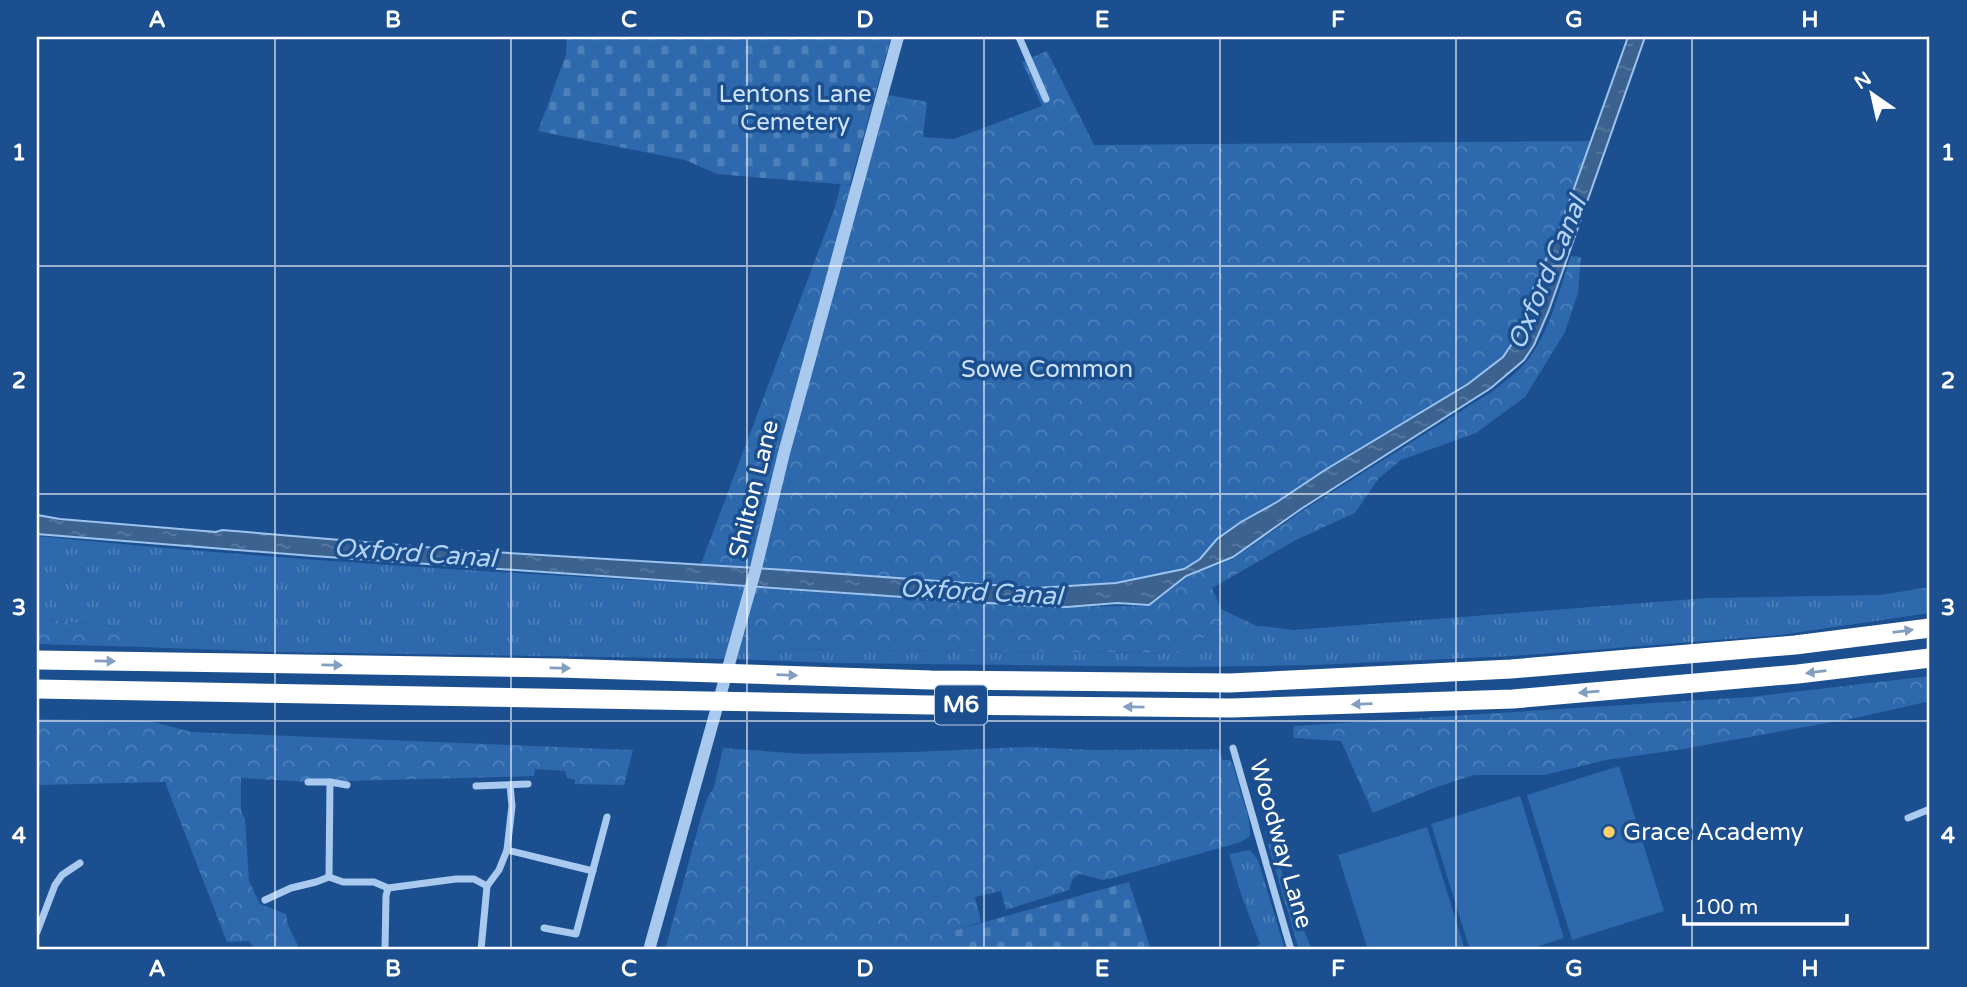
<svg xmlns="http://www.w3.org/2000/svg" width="1967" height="987" font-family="'Varela Round',sans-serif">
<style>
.grass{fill:url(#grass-tufts)}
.forest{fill:url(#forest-crowns)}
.cemetery{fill:url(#cemetery-stones)}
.pitch{fill:#2e69ad}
.water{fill:url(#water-ripples);stroke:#9cc4f0;stroke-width:2}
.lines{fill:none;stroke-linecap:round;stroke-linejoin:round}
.minor{stroke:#a9c9ee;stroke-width:7}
.tertiary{stroke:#a9c9ee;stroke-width:12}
.motorway{stroke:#fff;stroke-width:19}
.oneway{fill:#829ec1}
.grid{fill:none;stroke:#fff;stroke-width:2;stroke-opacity:0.55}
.poi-dot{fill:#ffd166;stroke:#1b4f8f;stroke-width:2.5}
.labels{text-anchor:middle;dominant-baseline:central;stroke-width:7;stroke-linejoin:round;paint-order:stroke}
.shield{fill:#1b4f8f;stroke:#bbcadd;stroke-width:2}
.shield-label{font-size:23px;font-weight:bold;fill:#fff}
.park-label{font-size:24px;fill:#cfe3fa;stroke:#1b4f8f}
.street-label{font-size:24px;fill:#fff;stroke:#1b4f8f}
.poi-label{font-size:24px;fill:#fff;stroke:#1b4f8f;text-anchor:start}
.water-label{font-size:26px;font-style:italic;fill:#b5d3f5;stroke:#1b4f8f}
.neatline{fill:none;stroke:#fff;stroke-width:2.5}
.grid-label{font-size:23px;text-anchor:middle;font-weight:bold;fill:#fff}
</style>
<defs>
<pattern id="grass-tufts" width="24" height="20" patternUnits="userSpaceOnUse" patternTransform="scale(1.75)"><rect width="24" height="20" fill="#2e69ad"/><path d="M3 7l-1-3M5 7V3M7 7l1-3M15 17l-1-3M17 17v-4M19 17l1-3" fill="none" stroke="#4d80b9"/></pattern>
<pattern id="forest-crowns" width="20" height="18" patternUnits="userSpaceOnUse" patternTransform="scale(1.75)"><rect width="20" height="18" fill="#2e69ad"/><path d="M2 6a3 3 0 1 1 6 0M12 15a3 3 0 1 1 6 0" fill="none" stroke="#4d80b9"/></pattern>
<pattern id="cemetery-stones" width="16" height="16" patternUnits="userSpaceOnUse" patternTransform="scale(1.75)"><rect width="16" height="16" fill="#2e69ad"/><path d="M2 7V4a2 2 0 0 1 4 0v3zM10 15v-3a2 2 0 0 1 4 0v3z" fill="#4d80b9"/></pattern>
<pattern id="water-ripples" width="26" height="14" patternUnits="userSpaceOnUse" patternTransform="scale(1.75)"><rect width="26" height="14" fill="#3c6290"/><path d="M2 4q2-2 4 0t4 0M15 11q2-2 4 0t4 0" fill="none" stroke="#597aa1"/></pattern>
</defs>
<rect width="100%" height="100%" fill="#1b4f8f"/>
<g class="grass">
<path d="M 37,536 C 274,560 513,573 752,587 L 753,649 L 1178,653 L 1191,642 L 1207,637 L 1211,624 C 1230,633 1241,625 1260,626 C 1272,627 1283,629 1294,630 L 1707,598 L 1880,595 L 1930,587 L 1930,613 L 1780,635 L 1513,656 L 1314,665 L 1187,667 L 832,663 L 731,659 L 275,652 L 141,647 L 138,629 L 37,619 Z"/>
<path d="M 1268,844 L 1274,844 L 1285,884 L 1312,950 L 1299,950 Z"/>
<path d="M 1250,850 L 1258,860 L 1285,950 L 1250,950 L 1260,944 L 1241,894 L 1229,854 Z"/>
</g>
<g class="forest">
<path d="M 1047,51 L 1094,145 L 1599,141 L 1518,353 L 1206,562 L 1111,595 L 701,564 L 835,207 L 841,184 L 858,187 L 883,94 L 927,102 L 923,137 L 954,139 L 1042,106 L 1022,62 Z"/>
<path d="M 1571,256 L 1581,257 L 1578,293 L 1565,332 L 1525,397 L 1476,433 L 1401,460 L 1379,478 L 1355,513 L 1296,540 L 1212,588 L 1221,609 L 1257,626 C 1241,629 1227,631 1211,624 L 1207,637 L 1191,642 L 1178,653 L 753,649 L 739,630 L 755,588 L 1034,607 L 1149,606 L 1186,577 L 1233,559 L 1302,511 L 1493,391 C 1504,382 1517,373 1526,362 C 1550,333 1559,290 1571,256 Z"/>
<path d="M 37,619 L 138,629 L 141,647 L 37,644 Z"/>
<path d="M 1930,676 L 1930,701 L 1855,718 L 1677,750 L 1606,760 L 1545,775 L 1474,775 L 1434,788 L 1373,813 L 1341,741 L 1293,738 L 1294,726 L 1750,697 Z"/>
<path d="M 37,719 L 149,721 L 192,732 L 633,750 L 624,785 L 575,784 L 575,780 L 567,778 L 565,771 L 535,769 L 534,776 L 308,782 L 241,778 L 241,811 L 245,819 L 249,881 L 260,904 L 286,914 L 288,925 L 300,950 L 256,950 L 249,941 L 227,942 L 165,782 L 37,785 Z"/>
<path d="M 1026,747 L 1095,750 L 1218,749 L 1223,760 L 1230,760 L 1233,765 L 1249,820 L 1250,836 L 1241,842 L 1113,878 L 1103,880 L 1080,874 L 1073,878 L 1069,890 L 1006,910 L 1001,891 L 975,897 L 981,922 L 953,931 L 958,950 L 665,950 L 701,817 L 707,799 L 714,787 L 723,748 L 804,754 L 914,752 Z"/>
</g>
<g class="cemetery">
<path d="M 567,37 L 891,37 L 850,185 L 717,174 L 685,160 L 538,131 L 566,55 Z"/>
<path d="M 1129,882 L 1151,950 L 958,950 L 952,931 Z"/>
</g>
<g class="pitch">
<path d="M 1619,766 L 1664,911 L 1572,940 L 1527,795 Z"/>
<path d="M 1520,796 L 1564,938 L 1527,950 L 1470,950 L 1431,824 Z"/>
<path d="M 1427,827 L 1465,950 L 1368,950 L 1338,855 Z"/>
</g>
<path class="water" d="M 1628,37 L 1645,37 L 1549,310 L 1534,345 L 1524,360 L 1491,388 L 1301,509 L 1233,557 L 1186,576 L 1149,605 L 1117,603 L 1067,607 L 1034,606 L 313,556 L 37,534 L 37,515 L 60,519 L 216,532 L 222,530 L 460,550 L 787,570 L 1036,588 L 1116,583 L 1184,569 L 1200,559 L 1217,539 L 1241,522 L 1277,502 L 1325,470 L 1468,384 L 1503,357 L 1518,335 L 1535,283 L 1556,239 Z"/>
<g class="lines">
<g class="minor">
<path d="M 1019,37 L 1046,99"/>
<path d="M 1233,748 L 1291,950"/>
<path d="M 308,782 L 330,782 L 347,785"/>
<path d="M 476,786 L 528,784"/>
<path d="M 1908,818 L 1930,809"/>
<path d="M 507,850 L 593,871"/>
<path d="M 329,877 L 330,782"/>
<path d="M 265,900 L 291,888 L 316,882 L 329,877 L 343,882 L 374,882 L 388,888 L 456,879 L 474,879 L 487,886"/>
<path d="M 544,928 L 576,934 L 607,817"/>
<path d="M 37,932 L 55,885 L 62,875 L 80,863"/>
<path d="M 385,950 L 386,896 L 388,888"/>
<path d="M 481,950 L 487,886 L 499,870 L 507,850 L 512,806 L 510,785"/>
</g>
<path class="tertiary" d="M 649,950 L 756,568 L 784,453 L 898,37"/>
<g class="motorway">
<path d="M 37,660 L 559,668 L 931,680 L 1230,683 L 1511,669 L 1795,645 L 1930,628"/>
<path d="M 37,689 L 931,705 L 1231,708 L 1513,699 L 1798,674 L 1930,658"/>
</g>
</g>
<defs><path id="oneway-solid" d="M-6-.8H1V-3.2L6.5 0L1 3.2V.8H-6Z" transform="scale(1.75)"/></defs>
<g class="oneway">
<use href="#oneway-solid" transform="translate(1903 631) rotate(-7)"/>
<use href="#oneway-solid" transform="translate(105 661) rotate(1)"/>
<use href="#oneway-solid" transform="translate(332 665) rotate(1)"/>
<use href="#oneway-solid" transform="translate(560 668) rotate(1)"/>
<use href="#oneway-solid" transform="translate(1816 672) rotate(173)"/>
<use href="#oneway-solid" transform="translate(787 675) rotate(2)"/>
<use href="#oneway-solid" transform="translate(1589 692) rotate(175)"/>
<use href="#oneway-solid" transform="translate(1362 704) rotate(178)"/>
<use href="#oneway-solid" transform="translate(1134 707) rotate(-179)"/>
</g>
<path class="grid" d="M 275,37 L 275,950M 511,37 L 511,950M 747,37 L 747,950M 984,37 L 984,950M 1220,37 L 1220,950M 1456,37 L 1456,950M 1692,37 L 1692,950M 37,266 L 1930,266M 37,494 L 1930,494M 37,721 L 1930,721"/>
<circle class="poi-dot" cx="1609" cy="832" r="7"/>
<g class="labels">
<rect class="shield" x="935" y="685.5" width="52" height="39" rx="5"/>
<g class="shield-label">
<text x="961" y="705">M6</text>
</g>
<g class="park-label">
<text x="795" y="94">Lentons Lane<tspan x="795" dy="28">Cemetery</tspan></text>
<text x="1047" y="369">Sowe Common</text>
</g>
<g class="street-label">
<text transform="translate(754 489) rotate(-76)">Shilton Lane</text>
<text transform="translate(1281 844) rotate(74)">Woodway Lane</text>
</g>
<g class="poi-label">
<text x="1623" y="832">Grace Academy</text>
</g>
<g class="water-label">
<text transform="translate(1547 273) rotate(-67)">Oxford Canal</text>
<text transform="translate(415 553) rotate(4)">Oxford Canal</text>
<text transform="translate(981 592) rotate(3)">Oxford Canal</text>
</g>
</g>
<rect width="1967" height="987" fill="none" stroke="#1b4f8f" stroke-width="77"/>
<g transform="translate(1872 94) rotate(326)" stroke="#1b4f8f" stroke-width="5" paint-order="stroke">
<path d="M0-5L12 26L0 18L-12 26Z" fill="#ffffff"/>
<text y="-10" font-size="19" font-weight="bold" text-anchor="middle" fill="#ffffff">N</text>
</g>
<path d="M1684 914v10h163v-10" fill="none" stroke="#ffffff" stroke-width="3.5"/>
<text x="1694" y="914" font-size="21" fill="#ffffff" stroke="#1b4f8f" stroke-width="5" paint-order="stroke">100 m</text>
<rect x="38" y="38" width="1890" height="910" class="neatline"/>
<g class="grid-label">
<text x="157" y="27">A</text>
<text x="393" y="27">B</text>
<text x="629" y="27">C</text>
<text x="865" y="27">D</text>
<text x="1102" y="27">E</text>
<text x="1338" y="27">F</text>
<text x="1574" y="27">G</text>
<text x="1810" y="27">H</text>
<text x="19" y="160">1</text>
<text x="1948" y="160">1</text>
<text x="19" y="388">2</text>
<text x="1948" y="388">2</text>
<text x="19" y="615">3</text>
<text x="1948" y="615">3</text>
<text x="19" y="843">4</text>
<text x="1948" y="843">4</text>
<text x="157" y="976">A</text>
<text x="393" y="976">B</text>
<text x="629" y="976">C</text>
<text x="865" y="976">D</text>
<text x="1102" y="976">E</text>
<text x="1338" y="976">F</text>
<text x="1574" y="976">G</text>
<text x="1810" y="976">H</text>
</g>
</svg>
